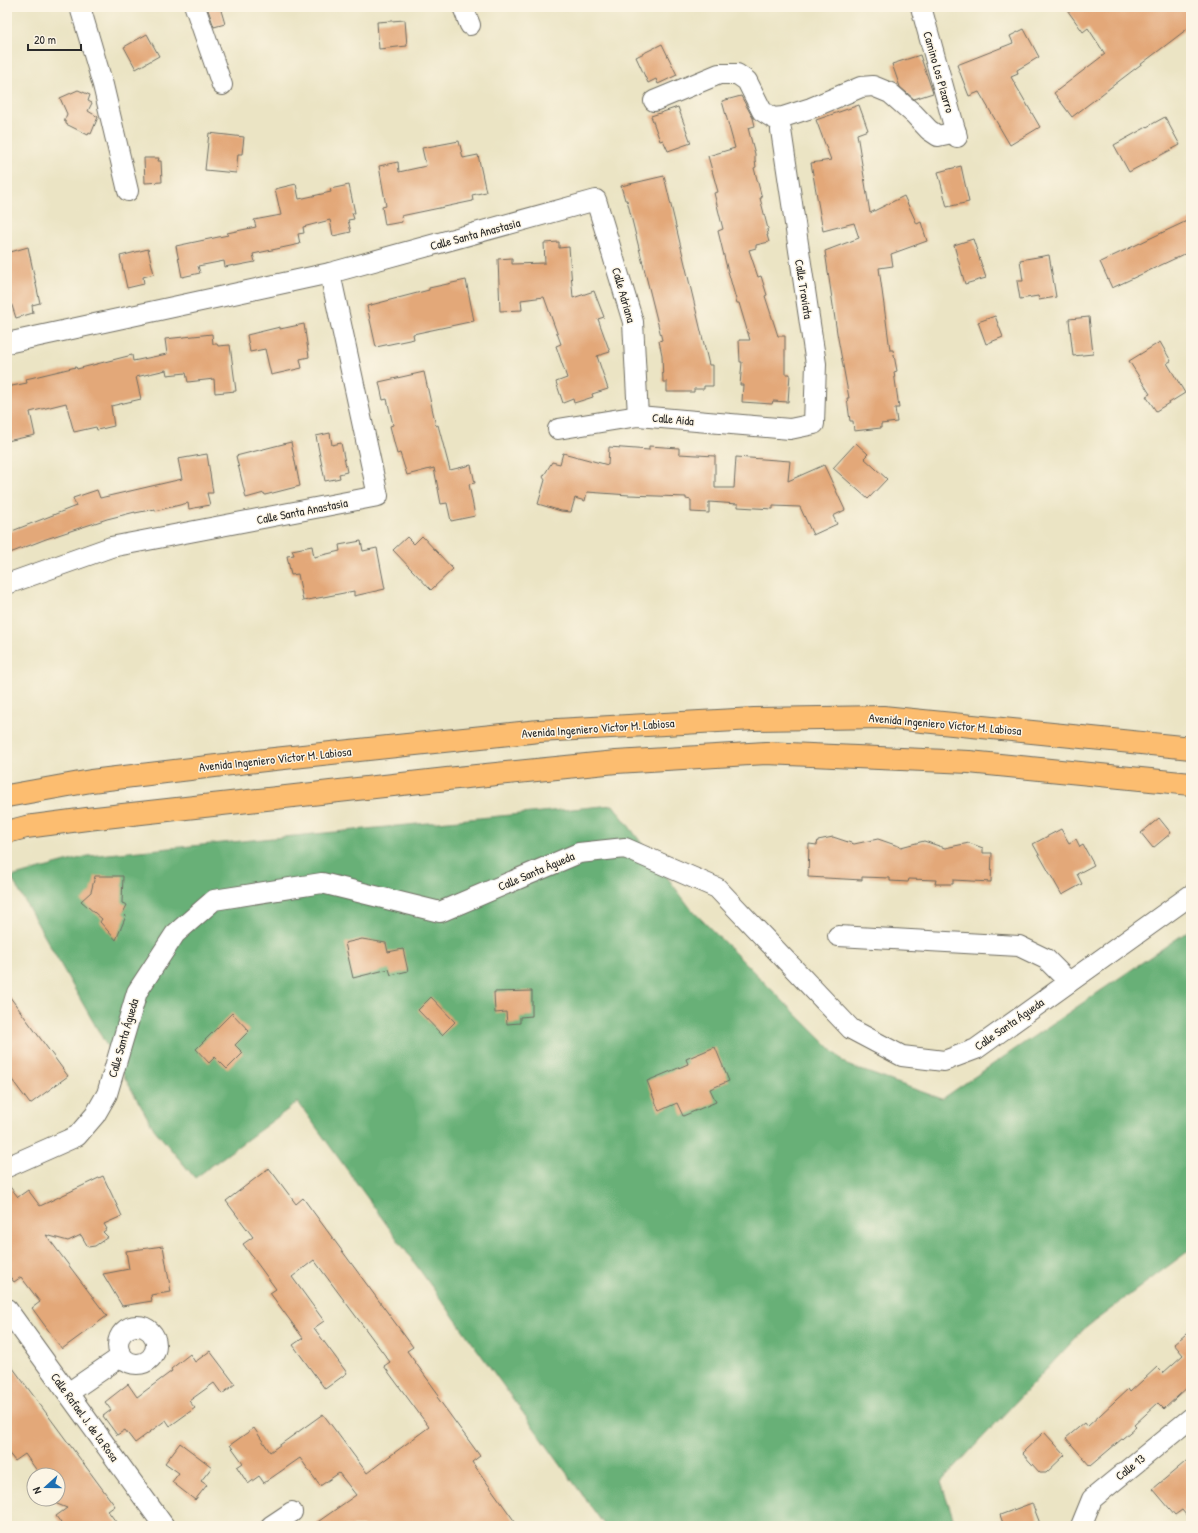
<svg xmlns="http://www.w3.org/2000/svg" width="1198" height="1533" font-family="'Patrick Hand',sans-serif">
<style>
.forest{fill:#67b077;stroke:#496e51}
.building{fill:#e3a879}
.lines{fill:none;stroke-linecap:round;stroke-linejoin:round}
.minor-casing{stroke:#6e6c61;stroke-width:22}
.major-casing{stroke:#6e6c61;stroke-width:24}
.minor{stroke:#fff;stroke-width:20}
.major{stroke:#fcbd6f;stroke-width:22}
.labels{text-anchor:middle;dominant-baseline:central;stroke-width:3;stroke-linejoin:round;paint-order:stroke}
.street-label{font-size:12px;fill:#2b2b2b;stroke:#fcf5e5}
</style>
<rect width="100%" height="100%" fill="#fcf5e5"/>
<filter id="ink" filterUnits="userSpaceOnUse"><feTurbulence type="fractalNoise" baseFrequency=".025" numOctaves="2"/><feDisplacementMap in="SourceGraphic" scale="8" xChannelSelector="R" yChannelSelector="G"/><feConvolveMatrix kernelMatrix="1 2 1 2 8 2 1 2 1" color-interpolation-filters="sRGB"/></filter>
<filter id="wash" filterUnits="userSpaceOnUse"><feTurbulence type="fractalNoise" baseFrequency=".012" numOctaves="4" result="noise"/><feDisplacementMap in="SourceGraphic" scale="16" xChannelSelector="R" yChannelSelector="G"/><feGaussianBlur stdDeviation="0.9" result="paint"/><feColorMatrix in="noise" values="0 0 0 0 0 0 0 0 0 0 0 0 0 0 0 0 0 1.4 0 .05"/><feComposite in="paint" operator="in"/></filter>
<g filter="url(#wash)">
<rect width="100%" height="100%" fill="#ebe4c4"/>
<path class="forest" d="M 613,805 L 691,909 L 847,1065 L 942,1099 L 1191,929 L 1191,1249 L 1084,1329 L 941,1482 L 956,1526 L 605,1526 L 298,1102 L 195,1178 L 154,1129 L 11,877 L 88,856 Z"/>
<g id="blocks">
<g class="building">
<path d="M 207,7 L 220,7 L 225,24 L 214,27 Z"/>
<path d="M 1065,7 L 1191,7 L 1191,26 L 1072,117 L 1054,93 L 1105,54 L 1088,28 L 1083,32 Z"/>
<path d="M 405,20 L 407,46 L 379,49 L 377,22 Z"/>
<path d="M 1024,29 L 1039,57 L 1017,70 L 1018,74 L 1011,77 L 1040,127 L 1010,145 L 979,92 L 969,96 L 957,65 L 1013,43 L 1010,36 Z"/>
<path d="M 147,34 L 159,56 L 136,69 L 124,47 Z"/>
<path d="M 662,44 L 677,75 L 658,84 L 656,79 L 648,83 L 636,57 Z"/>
<path d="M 920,55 L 933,93 L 914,99 L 900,87 L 892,64 Z"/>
<path d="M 78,90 L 90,95 L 88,101 L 92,103 L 88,111 L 98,117 L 91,134 L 89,133 L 88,135 L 66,124 L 66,122 L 64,121 L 67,114 L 60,98 Z"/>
<path d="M 741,96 L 753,118 L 755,126 L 748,128 L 755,154 L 755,161 L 756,167 L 754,168 L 762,198 L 760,198 L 768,229 L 767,229 L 768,235 L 767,235 L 769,242 L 756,245 L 756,248 L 749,250 L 758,277 L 761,276 L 767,295 L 765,296 L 778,336 L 785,336 L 785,374 L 790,374 L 788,402 L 773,401 L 772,404 L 742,402 L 743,385 L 740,385 L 742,362 L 740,362 L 739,340 L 750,340 L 739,303 L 737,303 L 726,264 L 718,231 L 723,229 L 714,193 L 718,192 L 708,156 L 735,148 L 722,101 Z"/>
<path d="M 859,105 L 868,130 L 857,134 L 870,213 L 904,196 L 917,224 L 921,222 L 927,241 L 891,254 L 893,266 L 879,268 L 890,350 L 893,350 L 897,371 L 894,372 L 899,408 L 895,408 L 897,422 L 881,424 L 881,428 L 854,431 L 853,421 L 850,421 L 847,398 L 849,398 L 837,333 L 825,251 L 859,238 L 854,223 L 823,231 L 811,163 L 831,160 L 816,120 Z"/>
<path d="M 678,107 L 691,143 L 668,151 L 663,140 L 660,141 L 651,116 Z"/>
<path d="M 1165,117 L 1180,145 L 1129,172 L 1114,145 Z"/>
<path d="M 209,133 L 244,137 L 242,154 L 238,154 L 236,173 L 205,170 Z"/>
<path d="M 459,141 L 463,158 L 478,155 L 486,192 L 472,195 L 473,201 L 401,216 L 402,222 L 385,225 L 382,207 L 386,206 L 379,166 L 398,162 L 399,172 L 426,166 L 422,148 Z"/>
<path d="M 144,158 L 159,158 L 158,161 L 161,161 L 162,182 L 145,183 Z"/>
<path d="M 961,166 L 969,202 L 947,207 L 938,172 Z"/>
<path d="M 664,176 L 709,365 L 713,365 L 713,386 L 704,386 L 704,389 L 694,389 L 694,392 L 667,392 L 667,382 L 663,382 L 662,355 L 659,341 L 662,340 L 627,200 L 625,200 L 621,186 Z"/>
<path d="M 296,184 L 299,199 L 331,192 L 330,189 L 349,185 L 355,213 L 352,213 L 354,219 L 348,220 L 351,232 L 333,236 L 330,220 L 303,227 L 304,233 L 298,234 L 300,244 L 253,254 L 255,262 L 234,266 L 234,265 L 225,267 L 224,261 L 198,266 L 200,273 L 182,277 L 176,246 L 228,235 L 227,233 L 256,227 L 254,220 L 281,215 L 275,189 Z"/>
<path d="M 1191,219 L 1191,251 L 1112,288 L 1100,262 Z"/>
<path d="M 973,239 L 986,278 L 965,284 L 954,245 Z"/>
<path d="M 559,242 L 559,248 L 569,247 L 573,298 L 594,291 L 604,317 L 598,319 L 610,352 L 597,356 L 608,389 L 592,394 L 593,397 L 574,403 L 573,399 L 563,403 L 556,382 L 567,378 L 556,346 L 561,344 L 544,297 L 521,300 L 522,310 L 500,311 L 498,259 L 512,258 L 512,264 L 545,263 L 544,243 Z"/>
<path d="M 28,247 L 40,303 L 32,305 L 33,313 L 16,318 L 7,290 L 7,253 Z"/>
<path d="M 148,249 L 154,274 L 143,277 L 144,284 L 127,288 L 120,256 Z"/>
<path d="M 1049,255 L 1056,297 L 1039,300 L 1038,296 L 1020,299 L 1017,281 L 1023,281 L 1020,260 Z"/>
<path d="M 466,280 L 474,321 L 413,334 L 414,339 L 376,347 L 367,306 L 429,290 L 429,288 Z"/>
<path d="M 995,316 L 1003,337 L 986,344 L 978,322 Z"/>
<path d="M 1089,317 L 1093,354 L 1073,356 L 1069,319 Z"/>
<path d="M 304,324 L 309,357 L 300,359 L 302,368 L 271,375 L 265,349 L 250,352 L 247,335 L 280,327 L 280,329 Z"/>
<path d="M 212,334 L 213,344 L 217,344 L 218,346 L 230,345 L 236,391 L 215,393 L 214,379 L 188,382 L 186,373 L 167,375 L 166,370 L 136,377 L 141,399 L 111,406 L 114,426 L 97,430 L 96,427 L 74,432 L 66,403 L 30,412 L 35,435 L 7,441 L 7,387 L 27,383 L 26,379 L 76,367 L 77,369 L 132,355 L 133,361 L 167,354 L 165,339 Z"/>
<path d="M 1160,342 L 1171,361 L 1167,363 L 1185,393 L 1156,411 L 1146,396 L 1150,394 L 1129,361 Z"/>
<path d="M 424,372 L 436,426 L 438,425 L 450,470 L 471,465 L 475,483 L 469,484 L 475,516 L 451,521 L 447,503 L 441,504 L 434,468 L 407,475 L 400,453 L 397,454 L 390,426 L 393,425 L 387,399 L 383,400 L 379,382 Z"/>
<path d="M 330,433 L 332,445 L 341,443 L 347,472 L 339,474 L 340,478 L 325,481 L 316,436 Z"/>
<path d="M 291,442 L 300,486 L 265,495 L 264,493 L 246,498 L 236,456 Z"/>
<path d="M 856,443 L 868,454 L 864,458 L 887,479 L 868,499 L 833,468 Z"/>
<path d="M 649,446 L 679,448 L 679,454 L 715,456 L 715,488 L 734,488 L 736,457 L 790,461 L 788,481 L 824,465 L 845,510 L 833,516 L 837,524 L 813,535 L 800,507 L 773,506 L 773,509 L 738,507 L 738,504 L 709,502 L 709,513 L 691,512 L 691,500 L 686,499 L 686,497 L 629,495 L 587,492 L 585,501 L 575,498 L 571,512 L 561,511 L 538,504 L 545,480 L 543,477 L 552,462 L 560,464 L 563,453 L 608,465 L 609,447 L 649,450 Z"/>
<path d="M 207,454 L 213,493 L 207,493 L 210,505 L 189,509 L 188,503 L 155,511 L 155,509 L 135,513 L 135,512 L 107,519 L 46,539 L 10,553 L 7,544 L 7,533 L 76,506 L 73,498 L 97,490 L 100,498 L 182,479 L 178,459 Z"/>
<path d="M 422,536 L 453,569 L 431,590 L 393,550 L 407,537 L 414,544 Z"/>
<path d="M 361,541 L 363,551 L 377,548 L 385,589 L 354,596 L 354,591 L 303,601 L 298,574 L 291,575 L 287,556 L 294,555 L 292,550 L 312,546 L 314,557 L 340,551 L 339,545 Z"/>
<path d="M 1159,818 L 1171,833 L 1153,848 L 1141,833 Z"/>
<path d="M 1061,829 L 1069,843 L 1076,839 L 1080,847 L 1083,845 L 1094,865 L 1077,874 L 1082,884 L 1062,895 L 1033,844 Z"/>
<path d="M 833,837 L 854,844 L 878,839 L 901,847 L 924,841 L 945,848 L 969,843 L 983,848 L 983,853 L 992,853 L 991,882 L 953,880 L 953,884 L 935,884 L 936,880 L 909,879 L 908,882 L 890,881 L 890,878 L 862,877 L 862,880 L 808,877 L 809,844 L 817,845 L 818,840 Z"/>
<path d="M 95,876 L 123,876 L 122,903 L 127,905 L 123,913 L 126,916 L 116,940 L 100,922 L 102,919 L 81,901 L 91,892 Z"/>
<path d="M 362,939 L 386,943 L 388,952 L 403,949 L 408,971 L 391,975 L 389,969 L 353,978 L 345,943 Z"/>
<path d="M 532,991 L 532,1016 L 520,1017 L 520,1023 L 507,1024 L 506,1012 L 495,1013 L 494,992 Z"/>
<path d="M 7,993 L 68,1076 L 30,1104 L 7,1073 Z"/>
<path d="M 431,997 L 455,1022 L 442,1035 L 418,1010 Z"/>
<path d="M 232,1013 L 249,1031 L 235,1045 L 243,1053 L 227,1069 L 215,1057 L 209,1063 L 196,1049 Z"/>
<path d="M 715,1047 L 729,1081 L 710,1089 L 716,1102 L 683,1116 L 677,1103 L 659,1111 L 647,1081 L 688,1064 L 686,1059 Z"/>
<path d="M 269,1168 L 296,1204 L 303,1198 L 413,1347 L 407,1351 L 439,1395 L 437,1397 L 480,1456 L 472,1462 L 518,1526 L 312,1526 L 356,1495 L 339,1473 L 320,1486 L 300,1458 L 264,1483 L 259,1476 L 248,1484 L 237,1467 L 243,1463 L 230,1445 L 254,1428 L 270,1452 L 323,1414 L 367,1473 L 429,1427 L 384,1366 L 390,1362 L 314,1260 L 292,1277 L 324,1321 L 314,1328 L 347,1373 L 325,1389 L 293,1345 L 303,1338 L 270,1293 L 276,1289 L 243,1244 L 253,1237 L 226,1201 Z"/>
<path d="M 103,1176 L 122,1216 L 104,1224 L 107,1229 L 103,1232 L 108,1237 L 95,1246 L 88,1247 L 81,1235 L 68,1241 L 46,1235 L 107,1316 L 62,1349 L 32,1308 L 40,1302 L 21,1277 L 14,1282 L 7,1273 L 7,1183 L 18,1197 L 28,1190 L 40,1206 Z"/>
<path d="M 163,1246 L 171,1292 L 151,1295 L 152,1301 L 122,1306 L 103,1274 L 129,1269 L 126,1251 Z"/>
<path d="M 1191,1330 L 1191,1384 L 1164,1409 L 1158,1403 L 1134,1425 L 1136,1427 L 1090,1466 L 1066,1438 L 1084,1423 L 1087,1427 L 1128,1389 L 1130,1392 L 1157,1367 L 1163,1373 L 1183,1355 L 1174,1344 Z"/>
<path d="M 210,1351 L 235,1384 L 222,1394 L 214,1383 L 189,1401 L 195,1408 L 170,1426 L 166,1420 L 135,1443 L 125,1430 L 117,1435 L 103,1416 L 111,1410 L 105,1402 L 128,1384 L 137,1397 L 172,1371 L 171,1369 L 190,1354 L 195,1362 Z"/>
<path d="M 7,1360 L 115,1506 L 108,1511 L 119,1526 L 63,1526 L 56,1516 L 67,1508 L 57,1504 L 53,1499 L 58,1499 L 58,1475 L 40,1475 L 25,1454 L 15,1461 L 7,1451 Z"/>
<path d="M 1044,1432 L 1065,1455 L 1046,1473 L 1040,1473 L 1022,1453 Z"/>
<path d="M 180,1443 L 212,1467 L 201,1481 L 207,1485 L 195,1500 L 172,1482 L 179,1473 L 165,1463 Z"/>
<path d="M 1191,1457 L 1191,1521 L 1182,1510 L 1175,1515 L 1153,1489 Z"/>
<path d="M 1032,1503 L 1041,1526 L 1004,1526 L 1000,1515 Z"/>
</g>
</g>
</g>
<g filter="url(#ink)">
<use href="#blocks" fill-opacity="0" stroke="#6e6c61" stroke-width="1"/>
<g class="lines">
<defs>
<g id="minor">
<path d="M 80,7 L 103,85 L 128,191"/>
<path d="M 195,7 L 222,85"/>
<path d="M 463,7 L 470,25"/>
<path d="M 921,7 L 957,137"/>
<path d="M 654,101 L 719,74 L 737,74 L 747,81 L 762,111 L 773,118 L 783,117 L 811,108 L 861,87 L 873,86 L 890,93 L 914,114 L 929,130 L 938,136 L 956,132"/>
<path d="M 7,343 L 330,273 L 596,200 L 633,322 L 638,416"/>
<path d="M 558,429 L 638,416 L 790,429 L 814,424 L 816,364 L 781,130"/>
<path d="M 7,584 L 111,547 L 378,496 L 330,273"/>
<path d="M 838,936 L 1019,946 L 1046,959 L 1069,982"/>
<path d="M 7,1167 L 77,1136 L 95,1115 L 107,1094 L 137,992 L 175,934 L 214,900 L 322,883 L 440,912 L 579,853 L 625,848 L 717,888 L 851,1029 L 902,1056 L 944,1061 L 976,1049 L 1191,895"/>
<path d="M 7,1309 L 164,1526"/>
<circle cx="137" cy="1345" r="19"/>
<path d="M 68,1393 L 122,1356"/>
<path d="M 271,1526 L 292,1512"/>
<path d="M 1081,1526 L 1092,1499 L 1191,1418"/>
</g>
<g id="major">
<path d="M 7,796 L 91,781 L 265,760 L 539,731 L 754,719 L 883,717 L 1191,748"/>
<path d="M 7,832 L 26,827 L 87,819 L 447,779 L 616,762 L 766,753 L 969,762 L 1191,784"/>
</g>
</defs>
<use href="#minor" class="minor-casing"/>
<use href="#major" class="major-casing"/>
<use href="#minor" class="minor"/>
<use href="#major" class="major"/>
</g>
</g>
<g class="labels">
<g class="street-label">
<text transform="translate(939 72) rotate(74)">Camino Los Pizarro</text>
<text transform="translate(475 234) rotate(-15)">Calle Santa Anastasia</text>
<text transform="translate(804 289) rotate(81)">Calle Traviata</text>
<text transform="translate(624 295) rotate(74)">Calle Adriana</text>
<text transform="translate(673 419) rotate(5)">Calle Aida</text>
<text transform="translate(302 511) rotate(-11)">Calle Santa Anastasia</text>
<text transform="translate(945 724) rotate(5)">Avenida Ingeniero Víctor M. Labiosa</text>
<text transform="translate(598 728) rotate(-4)">Avenida Ingeniero Víctor M. Labiosa</text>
<text transform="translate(275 759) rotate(-6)">Avenida Ingeniero Víctor M. Labiosa</text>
<text transform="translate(536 871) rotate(-23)">Calle Santa Águeda</text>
<text transform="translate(1009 1024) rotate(-35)">Calle Santa Águeda</text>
<text transform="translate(123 1038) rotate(-74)">Calle Santa Águeda</text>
<text transform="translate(85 1417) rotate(54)">Calle Rafael J. de la Rosa</text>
<text transform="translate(1130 1467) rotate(-39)">Calle 13</text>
</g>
</g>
<rect width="1198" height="1533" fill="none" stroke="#fcf5e5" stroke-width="24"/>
<g transform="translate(46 1487) rotate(249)"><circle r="19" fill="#fcf5e5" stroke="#a8a49b"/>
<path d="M0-3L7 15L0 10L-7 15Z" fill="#1f6fb2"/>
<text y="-6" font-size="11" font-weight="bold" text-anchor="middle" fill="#2b2b2b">N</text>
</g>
<path d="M28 44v6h53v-6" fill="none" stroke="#2b2b2b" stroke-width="2"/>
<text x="34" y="44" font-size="12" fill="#2b2b2b" stroke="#fcf5e5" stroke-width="3" paint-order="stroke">20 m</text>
</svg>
